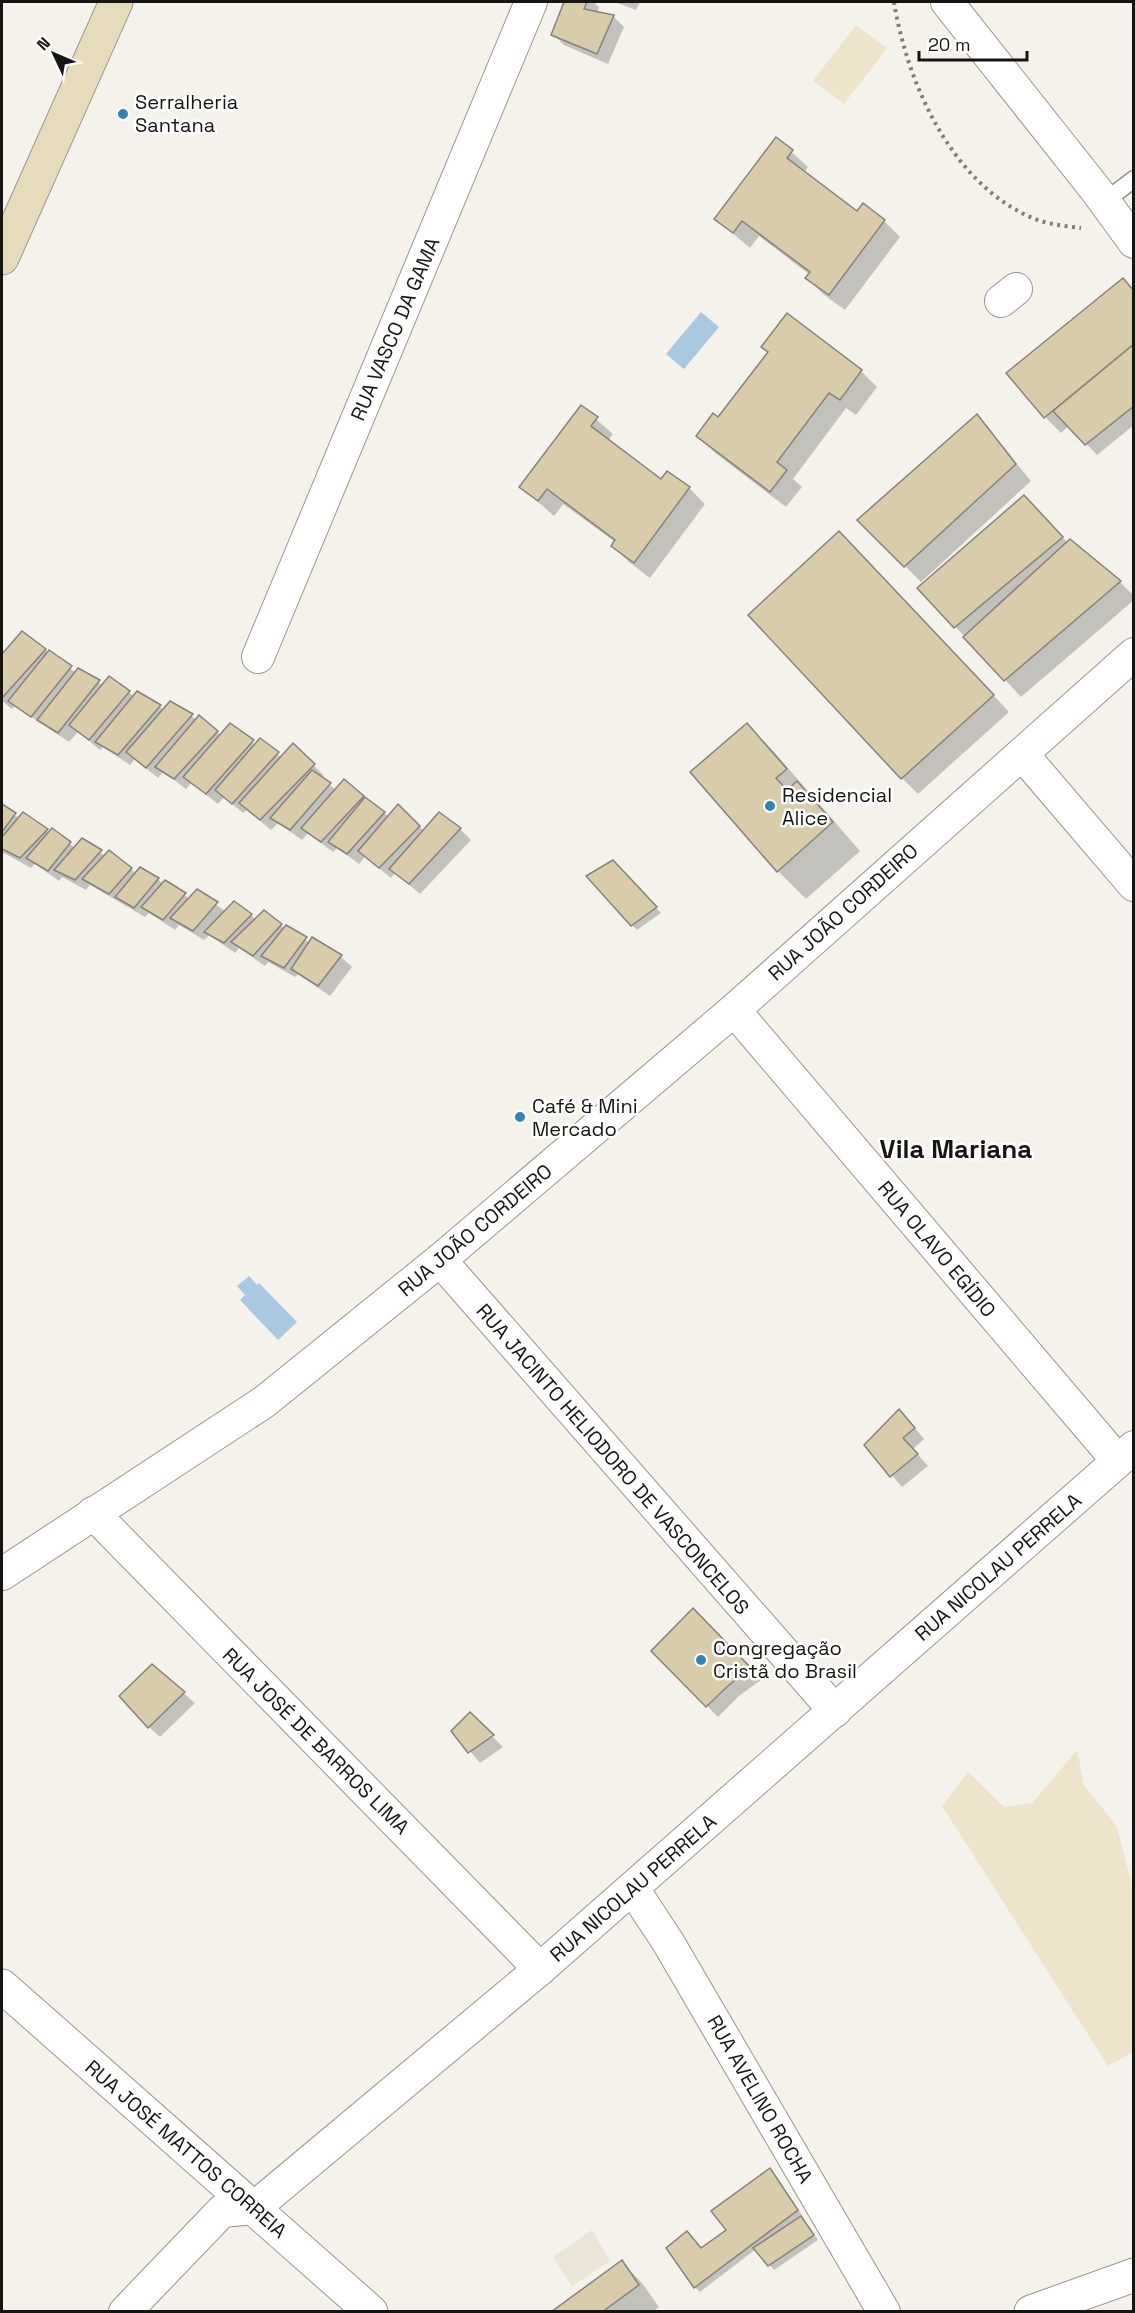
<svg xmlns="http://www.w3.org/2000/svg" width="1135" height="2313" font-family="'Space Grotesk',sans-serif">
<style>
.built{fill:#eae5d7}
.green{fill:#ede4cb}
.water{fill:#a8c9e0}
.shadow{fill:#0003}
.building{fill:#d9ccaa;stroke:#84827c;stroke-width:1.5}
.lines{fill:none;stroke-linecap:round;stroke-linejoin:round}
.service-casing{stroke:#97958e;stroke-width:19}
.minor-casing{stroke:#97958e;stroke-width:34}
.tertiary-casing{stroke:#97958e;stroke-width:35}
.secondary-casing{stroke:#97958e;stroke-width:35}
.path{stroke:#807e7a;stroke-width:4;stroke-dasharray:3 4.5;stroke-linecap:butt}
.service{stroke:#fff;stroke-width:16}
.minor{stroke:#fff;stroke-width:32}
.tertiary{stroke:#fff;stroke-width:33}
.secondary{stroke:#e6dcbb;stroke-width:33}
.poi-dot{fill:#3085b5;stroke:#fff;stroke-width:2}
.labels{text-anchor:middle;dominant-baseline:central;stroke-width:5;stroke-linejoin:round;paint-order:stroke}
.poi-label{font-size:20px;fill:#161513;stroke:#fff;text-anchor:start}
.street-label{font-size:20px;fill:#161513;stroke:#fff}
.district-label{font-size:26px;font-weight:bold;fill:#161513;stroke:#fff}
</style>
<rect width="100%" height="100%" fill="#f4f2eb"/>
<path class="built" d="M 592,2230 L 610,2261 L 572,2286 L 553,2257 Z"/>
<g class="green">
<path d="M 856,25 L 887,48 L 844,104 L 813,81 Z"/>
<path d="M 1077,1750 L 1084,1785 L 1117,1827 L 1133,1889 L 1133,2052 L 1108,2066 L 942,1806 L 968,1772 L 1004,1807 L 1032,1803 Z"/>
</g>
<g class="water">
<path d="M 701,312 L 719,327 L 684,369 L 666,354 Z"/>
<path d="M 249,1276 L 257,1285 L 259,1283 L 297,1322 L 278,1340 L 240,1300 L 245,1295 L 237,1286 Z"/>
</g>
<g class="shadow">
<path d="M 565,2 L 593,2 L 599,7 L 597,13 L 613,16 L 624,27 L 608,64 L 564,45 L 553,34 Z"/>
<path d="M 615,2 L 640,2 L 636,10 Z"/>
<path d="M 777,139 L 808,167 L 804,173 L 857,213 L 884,221 L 900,237 L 845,310 L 823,294 L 807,278 L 810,275 L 759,236 L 750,248 L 716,219 Z"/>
<path d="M 1134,291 L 1134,425 L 1097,455 L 1069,426 L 1061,433 L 1045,417 Z"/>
<path d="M 787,315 L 861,371 L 877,387 L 856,415 L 846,408 L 793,479 L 802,487 L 786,507 L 714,452 L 698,436 L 719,419 L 769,353 Z"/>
<path d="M 582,407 L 613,434 L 608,441 L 662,481 L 689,488 L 705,504 L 650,578 L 629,562 L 613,546 L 615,542 L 563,504 L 554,516 L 521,487 Z"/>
<path d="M 977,416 L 1031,481 L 921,582 L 859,520 Z"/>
<path d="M 1040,513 L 1068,543 L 1120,582 L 1134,596 L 1134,600 L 1021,697 L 920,589 Z"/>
<path d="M 856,549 L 1009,712 L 918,794 L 902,778 Z"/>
<path d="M 22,633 L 76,673 L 103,685 L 129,692 L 134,697 L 137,692 L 164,710 L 170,703 L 221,735 L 230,725 L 256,745 L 260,740 L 282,758 L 294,745 L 324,776 L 322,778 L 336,790 L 363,797 L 389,817 L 398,806 L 424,831 L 460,829 L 471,840 L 420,894 L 395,873 L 391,878 L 365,857 L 359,864 L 337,848 L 333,852 L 308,833 L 302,840 L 278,823 L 271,830 L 247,810 L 243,813 L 224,797 L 218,804 L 191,783 L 186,789 L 163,772 L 158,778 L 135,759 L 130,765 L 103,747 L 100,750 L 78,732 L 69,742 L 15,706 L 12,709 L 2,701 L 2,656 Z"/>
<path d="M 747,725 L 775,753 L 860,851 L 806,899 L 778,871 Z"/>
<path d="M 2,806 L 19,818 L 50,833 L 52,830 L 75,848 L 83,840 L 105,856 L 109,852 L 137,874 L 158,879 L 163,884 L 165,882 L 190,899 L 197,891 L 226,912 L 251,915 L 256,920 L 264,912 L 285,929 L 310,943 L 313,939 L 341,957 L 352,967 L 330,996 L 298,974 L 295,977 L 268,962 L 265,966 L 239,948 L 235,953 L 209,935 L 204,940 L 179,925 L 175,930 L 149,913 L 145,917 L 90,885 L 86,890 L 62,877 L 59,881 L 35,864 L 31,868 L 4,853 L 2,856 Z"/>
<path d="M 613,862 L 661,913 L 637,930 L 632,925 Z"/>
<path d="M 910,1422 L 924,1439 L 913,1449 L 928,1466 L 902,1487 L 866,1445 Z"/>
<path d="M 693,1610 L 761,1680 L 740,1695 L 718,1717 L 653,1651 Z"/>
<path d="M 152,1666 L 195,1703 L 160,1737 L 149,1727 Z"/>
<path d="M 470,1714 L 503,1747 L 480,1763 L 453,1731 Z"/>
<path d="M 775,2175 L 802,2215 L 800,2217 L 818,2240 L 774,2270 L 756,2249 L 700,2292 L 695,2287 L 701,2250 L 728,2231 Z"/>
<path d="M 622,2262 L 642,2283 L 659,2307 L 652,2312 L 553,2312 Z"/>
</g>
<g class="building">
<path d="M 564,2 L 587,2 L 584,9 L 614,15 L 597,54 L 551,35 Z"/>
<path d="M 776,137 L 793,150 L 787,158 L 857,211 L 863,203 L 885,220 L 829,295 L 805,278 L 810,272 L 742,221 L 733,233 L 714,219 Z"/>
<path d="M 1123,278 L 1134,291 L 1134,344 L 1044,418 L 1006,373 Z"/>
<path d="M 787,313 L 862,370 L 840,400 L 829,393 L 777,462 L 787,470 L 770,492 L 696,436 L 713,413 L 718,417 L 768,352 L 761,347 Z"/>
<path d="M 1134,344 L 1134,406 L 1085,445 L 1053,411 Z"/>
<path d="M 581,405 L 598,417 L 591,426 L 661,479 L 667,471 L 690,487 L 634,563 L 611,546 L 615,540 L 547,489 L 538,501 L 519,487 Z"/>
<path d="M 977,414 L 1016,464 L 904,567 L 857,520 Z"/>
<path d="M 1024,495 L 1063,537 L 954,628 L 917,588 Z"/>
<path d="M 839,531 L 994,695 L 901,779 L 748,615 Z"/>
<path d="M 1070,539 L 1121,581 L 1004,681 L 963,637 Z"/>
<path d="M 22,631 L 46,649 L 2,698 L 2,654 Z"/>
<path d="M 49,650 L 72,666 L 31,717 L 8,701 Z"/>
<path d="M 78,668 L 100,680 L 58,733 L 37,720 Z"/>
<path d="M 109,676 L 130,691 L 89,740 L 69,725 Z"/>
<path d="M 137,691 L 161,705 L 118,755 L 95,742 Z"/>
<path d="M 170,701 L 193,714 L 146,768 L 126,752 Z"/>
<path d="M 199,715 L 218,731 L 174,779 L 155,767 Z"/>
<path d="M 230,723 L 254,740 L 206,794 L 183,777 Z"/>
<path d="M 747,723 L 787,769 L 776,778 L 787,790 L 797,781 L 833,822 L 777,872 L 690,772 Z"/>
<path d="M 260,738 L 279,752 L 232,804 L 215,790 Z"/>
<path d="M 293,743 L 315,764 L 260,820 L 239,803 Z"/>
<path d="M 312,770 L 331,783 L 290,830 L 270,818 Z"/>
<path d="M 344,779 L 364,796 L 321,842 L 301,828 Z"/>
<path d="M 365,797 L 385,812 L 347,854 L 328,842 Z"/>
<path d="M 2,804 L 16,813 L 2,832 Z"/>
<path d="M 398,804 L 420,826 L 379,868 L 358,851 Z"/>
<path d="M 23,812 L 48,829 L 20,858 L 2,849 L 2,837 Z"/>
<path d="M 439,812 L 461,828 L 409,884 L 389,869 Z"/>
<path d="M 52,828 L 71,842 L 48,871 L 26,858 Z"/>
<path d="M 82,838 L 102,850 L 75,880 L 54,870 Z"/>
<path d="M 109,850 L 132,868 L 109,894 L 82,879 Z"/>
<path d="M 613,860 L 657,907 L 631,926 L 586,876 Z"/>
<path d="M 140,867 L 159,878 L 134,908 L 115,897 Z"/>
<path d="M 165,880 L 186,893 L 163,920 L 141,907 Z"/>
<path d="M 197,889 L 218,902 L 193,931 L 170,918 Z"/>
<path d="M 234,901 L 252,914 L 224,943 L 204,932 Z"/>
<path d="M 264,910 L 282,924 L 253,956 L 231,942 Z"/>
<path d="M 286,925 L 307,937 L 284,968 L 261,956 Z"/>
<path d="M 312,937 L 342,955 L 318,986 L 291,969 Z"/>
<path d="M 899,1409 L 915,1428 L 903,1438 L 918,1454 L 890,1477 L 864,1445 Z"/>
<path d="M 693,1608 L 751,1668 L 729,1685 L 706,1707 L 651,1651 Z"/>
<path d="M 152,1664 L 185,1692 L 148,1728 L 119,1696 Z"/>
<path d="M 470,1712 L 494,1735 L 468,1753 L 451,1731 Z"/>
<path d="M 770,2168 L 798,2210 L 694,2288 L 666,2248 L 687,2231 L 701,2248 L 726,2230 L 711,2211 Z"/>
<path d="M 801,2216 L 814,2235 L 768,2266 L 753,2248 Z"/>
<path d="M 622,2260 L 639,2285 L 602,2312 L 551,2312 Z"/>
</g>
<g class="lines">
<defs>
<path id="service" d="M 1105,201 L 1134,179"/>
<g id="minor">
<path d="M 947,2 L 1096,190 L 1134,242"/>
<path d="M 1001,301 L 1016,289"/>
<path d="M 258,657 L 531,2"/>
<path d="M 1022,754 L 1134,885"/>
<path d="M 734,1010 L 1118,1461"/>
<path d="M 440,1260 L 835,1711"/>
<path d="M 93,1513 L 540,1969"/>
<path d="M 2,1574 L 264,1402 L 440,1260 L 734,1010 L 1134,654"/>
<path d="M 633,1889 L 668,1942 L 884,2312"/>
<path d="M 125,2312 L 222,2211 L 254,2208 L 540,1969 L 1134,1447"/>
</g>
<g id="tertiary">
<path d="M 2,1986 L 371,2312"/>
<path d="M 1031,2312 L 1134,2275"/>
</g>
<path id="secondary" d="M 2,258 L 116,2"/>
</defs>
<use href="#service" class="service-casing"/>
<use href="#minor" class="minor-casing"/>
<use href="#tertiary" class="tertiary-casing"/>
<use href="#secondary" class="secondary-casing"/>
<path class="path" d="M 894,2 C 907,82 950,180 1028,216 C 1045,224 1063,226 1081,228"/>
<use href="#service" class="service"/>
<use href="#minor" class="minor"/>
<use href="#tertiary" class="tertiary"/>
<use href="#secondary" class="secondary"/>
</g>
<g class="poi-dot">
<circle cx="123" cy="114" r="6"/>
<circle cx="770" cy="806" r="6"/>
<circle cx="520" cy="1117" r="6"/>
<circle cx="701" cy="1660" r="6"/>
</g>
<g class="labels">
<g class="poi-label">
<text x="135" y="102">Serralheria<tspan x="135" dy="23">Santana</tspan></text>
<text x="782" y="795">Residencial<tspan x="782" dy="23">Alice</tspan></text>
<text x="532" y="1106">Café &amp; Mini<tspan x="532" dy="23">Mercado</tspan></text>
<text x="713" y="1648">Congregação<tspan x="713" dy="23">Cristã do Brasil</tspan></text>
</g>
<g class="street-label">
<text transform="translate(395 329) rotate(-67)">RUA VASCO DA GAMA</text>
<text transform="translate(843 912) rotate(-42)">RUA JOÃO CORDEIRO</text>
<text transform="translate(475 1230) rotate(-40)">RUA JOÃO CORDEIRO</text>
<text transform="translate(937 1249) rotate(50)">RUA OLAVO EGÍDIO</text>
<text transform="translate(613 1459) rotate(49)">RUA JACINTO HELIODORO DE VASCONCELOS</text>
<text transform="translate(998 1567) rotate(-41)">RUA NICOLAU PERRELA</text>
<text transform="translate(316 1741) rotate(45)">RUA JOSÉ DE BARROS LIMA</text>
<text transform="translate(633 1888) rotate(-41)">RUA NICOLAU PERRELA</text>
<text transform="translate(760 2099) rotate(60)">RUA AVELINO ROCHA</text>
<text transform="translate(186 2149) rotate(41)">RUA JOSÉ MATTOS CORREIA</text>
</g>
<g class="district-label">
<text x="956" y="1149">Vila Mariana</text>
</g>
</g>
<rect width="1135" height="2313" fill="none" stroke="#161513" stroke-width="6"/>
<g transform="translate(54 54) rotate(314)" stroke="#ffffff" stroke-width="4.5" paint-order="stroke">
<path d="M0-4.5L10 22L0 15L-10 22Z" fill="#161513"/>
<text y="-9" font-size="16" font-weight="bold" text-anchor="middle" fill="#161513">N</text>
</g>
<path d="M919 51v9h108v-9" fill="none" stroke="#161513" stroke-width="3"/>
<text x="928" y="51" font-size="18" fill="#161513" stroke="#ffffff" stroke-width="4.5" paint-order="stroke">20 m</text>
</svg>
